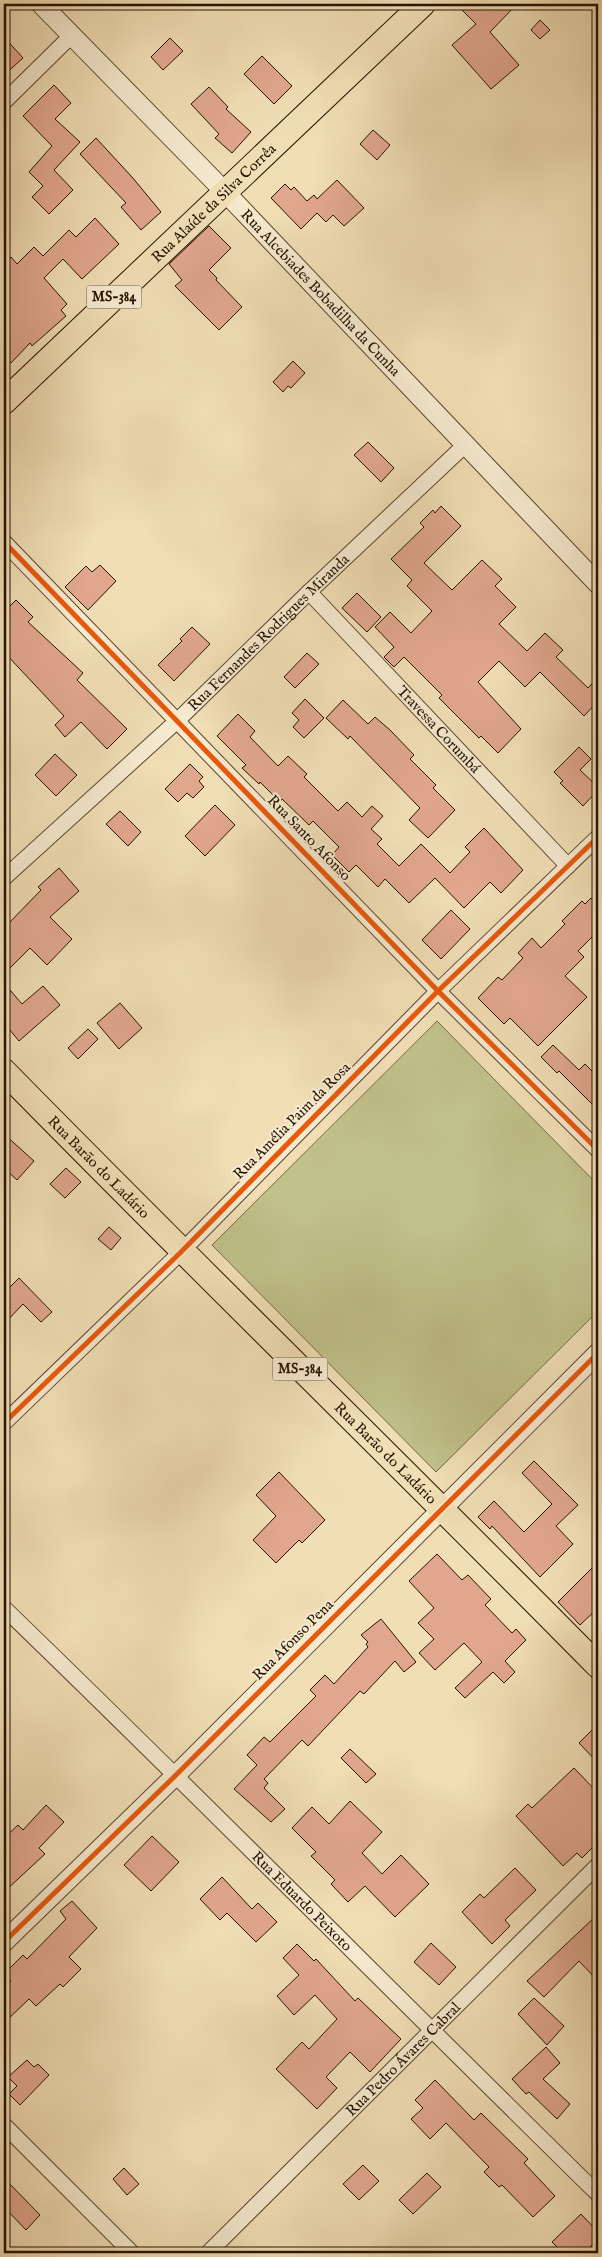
<svg xmlns="http://www.w3.org/2000/svg" width="602" height="2257" font-family="'IM FELL English',serif">
<style>
.green{fill:#c0c08a;stroke:#736946}
.building{fill:#e1a78e;stroke:#261201}
.lines{fill:none;stroke-linecap:round;stroke-linejoin:round}
.minor-casing{stroke:#59452e;stroke-width:17}
.tertiary-casing{stroke:#59452e;stroke-width:21}
.primary-casing{stroke:#261201;stroke-width:26}
.minor{stroke:#f6eacf;stroke-width:15}
.tertiary{stroke:#f6eacf;stroke-width:19}
.primary{stroke:#f1deb5;stroke-width:24}
.cycleway-casing{stroke:#f6eacf;stroke-width:8}
.cycleway{stroke:#e8590c;stroke-width:5}
.labels{text-anchor:middle;dominant-baseline:central;stroke-width:4;stroke-linejoin:round;paint-order:stroke}
.shield{fill:#f6eacf;stroke:#64533f;stroke-width:1}
.shield-label{font-size:14px;font-weight:bold;fill:#261201}
.street-label{font-size:15px;fill:#261201;stroke:#f6eacf}
</style>
<rect width="100%" height="100%" fill="#f1deb5"/>
<filter id="stains"><feTurbulence type="fractalNoise" baseFrequency=".004" numOctaves="4"/><feColorMatrix values="0 0 0 0 .2 0 0 0 0 .09 0 0 0 0 .02 0 0 0 .5 -.17"/></filter>
<radialGradient id="worn" r=".72"><stop offset=".6" stop-color="#630" stop-opacity="0"/><stop offset="1" stop-color="#630" stop-opacity=".3"/></radialGradient>
<path class="green" d="M 437,1021 L 598,1185 L 598,1311 L 436,1472 L 212,1245 Z"/>
<g class="building">
<path d="M 456,4 L 517,4 L 490,32 L 519,65 L 491,89 L 452,45 L 476,24 Z"/>
<path d="M 540,20 L 550,30 L 540,39 L 531,30 Z"/>
<path d="M 4,37 L 23,58 L 4,75 Z"/>
<path d="M 170,38 L 183,51 L 163,70 L 151,57 Z"/>
<path d="M 262,56 L 292,86 L 274,104 L 244,74 Z"/>
<path d="M 54,85 L 71,103 L 55,119 L 80,142 L 54,170 L 73,190 L 49,214 L 32,197 L 43,186 L 29,172 L 52,146 L 23,116 Z"/>
<path d="M 209,87 L 228,107 L 226,109 L 251,132 L 232,153 L 215,138 L 219,134 L 191,104 Z"/>
<path d="M 373,130 L 390,145 L 377,160 L 360,144 Z"/>
<path d="M 96,138 L 132,177 L 161,212 L 141,230 L 121,207 L 126,203 L 80,154 Z"/>
<path d="M 337,180 L 364,208 L 344,226 L 333,215 L 326,222 L 317,213 L 301,229 L 271,198 L 285,184 L 291,190 L 294,187 L 307,201 L 314,195 L 317,199 Z"/>
<path d="M 95,218 L 119,244 L 82,279 L 63,259 L 44,278 L 67,304 L 61,310 L 66,316 L 32,346 L 30,343 L 11,363 L 4,356 L 4,264 L 11,257 L 17,264 L 34,247 L 43,256 L 69,230 L 76,237 Z"/>
<path d="M 209,226 L 231,248 L 209,270 L 217,278 L 216,280 L 242,307 L 219,330 L 175,286 L 182,280 L 169,264 Z"/>
<path d="M 293,361 L 305,373 L 291,388 L 288,386 L 283,392 L 273,382 Z"/>
<path d="M 368,442 L 394,468 L 381,482 L 354,455 Z"/>
<path d="M 441,506 L 461,526 L 424,563 L 452,590 L 482,560 L 502,579 L 495,586 L 516,607 L 499,624 L 527,651 L 545,633 L 563,650 L 556,657 L 588,688 L 598,677 L 598,701 L 584,716 L 540,672 L 525,687 L 499,661 L 478,682 L 521,729 L 498,753 L 481,736 L 479,738 L 439,698 L 442,695 L 404,657 L 394,667 L 384,657 L 394,647 L 375,627 L 390,612 L 411,633 L 432,611 L 407,586 L 412,580 L 391,559 L 424,527 L 420,523 L 433,510 L 435,513 Z"/>
<path d="M 100,565 L 116,581 L 88,610 L 65,587 L 86,566 L 92,572 Z"/>
<path d="M 357,593 L 381,617 L 367,632 L 342,608 Z"/>
<path d="M 16,600 L 33,617 L 28,622 L 83,673 L 77,680 L 127,729 L 107,749 L 81,722 L 65,737 L 55,725 L 64,716 L 4,652 L 4,612 Z"/>
<path d="M 192,627 L 210,644 L 174,681 L 158,665 L 182,641 L 180,639 Z"/>
<path d="M 307,653 L 319,664 L 295,688 L 284,677 Z"/>
<path d="M 305,699 L 324,718 L 304,738 L 293,727 L 299,720 L 292,713 Z"/>
<path d="M 343,700 L 368,724 L 375,717 L 390,730 L 414,755 L 410,759 L 436,785 L 433,788 L 455,810 L 428,838 L 409,820 L 420,808 L 350,736 L 348,739 L 326,718 Z"/>
<path d="M 238,714 L 255,731 L 250,737 L 278,766 L 288,756 L 307,774 L 304,777 L 338,811 L 347,802 L 362,817 L 372,806 L 383,816 L 371,829 L 382,839 L 377,844 L 399,866 L 421,844 L 450,873 L 470,852 L 465,847 L 484,828 L 523,870 L 501,893 L 490,882 L 464,908 L 435,878 L 409,903 L 385,879 L 378,887 L 356,865 L 349,872 L 332,855 L 339,847 L 313,821 L 309,825 L 282,799 L 280,802 L 260,782 L 259,784 L 242,768 L 246,765 L 217,736 Z"/>
<path d="M 579,747 L 591,759 L 580,770 L 598,787 L 598,790 L 583,806 L 560,783 L 563,781 L 554,772 Z"/>
<path d="M 55,754 L 77,775 L 56,796 L 35,775 Z"/>
<path d="M 190,764 L 203,777 L 199,781 L 204,787 L 193,798 L 187,793 L 178,802 L 165,789 Z"/>
<path d="M 215,805 L 235,825 L 205,856 L 185,836 Z"/>
<path d="M 120,811 L 141,832 L 128,846 L 106,824 Z"/>
<path d="M 59,868 L 79,891 L 50,917 L 72,939 L 47,965 L 30,948 L 4,974 L 4,924 L 8,924 L 41,890 L 38,887 Z"/>
<path d="M 591,898 L 598,905 L 598,931 L 578,951 L 584,957 L 565,976 L 587,997 L 538,1046 L 510,1018 L 504,1024 L 478,998 L 498,977 L 502,980 L 523,958 L 518,953 L 532,938 L 541,948 L 565,924 L 562,921 L 582,901 L 585,904 Z"/>
<path d="M 451,910 L 470,929 L 441,959 L 422,940 Z"/>
<path d="M 4,983 L 22,1004 L 43,986 L 60,1005 L 19,1041 L 4,1023 Z"/>
<path d="M 120,1003 L 142,1028 L 119,1049 L 97,1023 Z"/>
<path d="M 88,1029 L 98,1039 L 78,1059 L 68,1048 Z"/>
<path d="M 553,1045 L 579,1070 L 585,1064 L 598,1077 L 598,1110 L 559,1071 L 557,1073 L 541,1057 Z"/>
<path d="M 4,1134 L 34,1161 L 17,1180 L 4,1168 Z"/>
<path d="M 66,1168 L 81,1182 L 65,1198 L 50,1184 Z"/>
<path d="M 109,1227 L 121,1238 L 111,1250 L 98,1239 Z"/>
<path d="M 19,1278 L 52,1312 L 41,1322 L 23,1304 L 4,1324 L 4,1293 Z"/>
<path d="M 534,1461 L 578,1505 L 556,1526 L 573,1544 L 540,1577 L 492,1526 L 490,1529 L 478,1517 L 494,1501 L 524,1532 L 552,1504 L 522,1473 Z"/>
<path d="M 279,1472 L 325,1520 L 302,1543 L 299,1540 L 276,1563 L 253,1540 L 276,1516 L 256,1495 Z"/>
<path d="M 437,1554 L 462,1580 L 468,1575 L 491,1599 L 485,1605 L 512,1633 L 516,1629 L 526,1640 L 505,1661 L 515,1672 L 504,1683 L 493,1672 L 465,1698 L 455,1688 L 482,1662 L 464,1643 L 435,1670 L 419,1653 L 434,1639 L 418,1623 L 434,1608 L 409,1581 Z"/>
<path d="M 598,1562 L 598,1608 L 580,1625 L 558,1602 Z"/>
<path d="M 381,1619 L 416,1662 L 404,1672 L 395,1661 L 364,1694 L 360,1691 L 308,1746 L 302,1740 L 264,1779 L 268,1783 L 264,1788 L 285,1809 L 271,1822 L 234,1789 L 257,1765 L 247,1755 L 264,1737 L 270,1742 L 316,1696 L 310,1690 L 325,1675 L 334,1684 L 368,1647 L 366,1644 L 368,1642 L 361,1635 Z"/>
<path d="M 598,1724 L 598,1763 L 579,1743 Z"/>
<path d="M 350,1749 L 376,1774 L 366,1783 L 341,1758 Z"/>
<path d="M 574,1768 L 598,1793 L 598,1842 L 582,1858 L 577,1853 L 563,1866 L 516,1816 L 528,1804 L 532,1808 Z"/>
<path d="M 350,1801 L 382,1832 L 362,1853 L 382,1874 L 401,1855 L 429,1884 L 395,1917 L 365,1886 L 348,1902 L 331,1884 L 335,1880 L 311,1856 L 316,1852 L 292,1828 L 312,1807 L 329,1824 Z"/>
<path d="M 46,1805 L 64,1822 L 39,1848 L 45,1854 L 4,1892 L 4,1838 L 18,1825 L 23,1830 Z"/>
<path d="M 152,1836 L 179,1862 L 151,1891 L 124,1865 Z"/>
<path d="M 515,1868 L 536,1890 L 505,1920 L 510,1926 L 492,1944 L 462,1912 L 480,1894 L 484,1898 Z"/>
<path d="M 222,1877 L 252,1909 L 258,1903 L 277,1922 L 256,1942 L 227,1913 L 220,1920 L 200,1899 Z"/>
<path d="M 72,1901 L 97,1928 L 69,1957 L 81,1969 L 63,1987 L 60,1984 L 36,2006 L 29,1999 L 4,2023 L 4,1988 L 11,1981 L 4,1974 L 23,1955 L 27,1959 L 66,1919 L 60,1911 Z"/>
<path d="M 598,1914 L 598,1981 L 579,1961 L 544,1997 L 527,1981 Z"/>
<path d="M 431,1943 L 456,1967 L 439,1985 L 414,1962 Z"/>
<path d="M 297,1944 L 314,1961 L 316,1959 L 355,2001 L 358,1998 L 401,2039 L 370,2072 L 350,2052 L 326,2077 L 337,2088 L 317,2109 L 276,2069 L 302,2042 L 309,2049 L 337,2019 L 315,1995 L 294,2015 L 277,1996 L 299,1975 L 283,1958 Z"/>
<path d="M 534,1998 L 564,2026 L 547,2045 L 518,2014 Z"/>
<path d="M 546,2047 L 560,2063 L 543,2079 L 570,2104 L 557,2119 L 529,2092 L 526,2094 L 512,2079 Z"/>
<path d="M 27,2060 L 34,2067 L 38,2064 L 49,2075 L 20,2105 L 9,2094 L 17,2086 L 8,2077 Z"/>
<path d="M 435,2080 L 474,2120 L 481,2113 L 528,2159 L 524,2163 L 555,2196 L 533,2217 L 502,2185 L 499,2187 L 484,2172 L 489,2167 L 446,2123 L 430,2139 L 411,2119 L 423,2108 L 415,2100 Z"/>
<path d="M 363,2165 L 379,2181 L 359,2200 L 343,2184 Z"/>
<path d="M 124,2168 L 139,2184 L 127,2195 L 113,2179 Z"/>
<path d="M 427,2173 L 441,2187 L 413,2214 L 399,2200 Z"/>
<path d="M 4,2178 L 40,2215 L 26,2230 L 4,2207 Z"/>
<path d="M 581,2214 L 598,2232 L 598,2239 L 584,2253 L 563,2253 L 552,2242 Z"/>
</g>
<g class="lines">
<defs>
<g id="minor">
<path d="M 4,102 L 71,36"/>
<path d="M 4,542 L 438,991 L 598,1150"/>
<path id="s1" d="M 309,592 L 568,866"/>
<path id="s2" d="M 4,878 L 178,720 L 309,592 L 465,445"/>
<path d="M 4,1423 L 181,1252 L 438,991 L 598,837"/>
<path id="s3" d="M 4,1608 C 204,1801 399,1999 598,2194"/>
<path d="M 4,2125 L 132,2253"/>
<path id="s4" d="M 208,2253 L 598,1865"/>
</g>
<g id="tertiary">
<path id="s5" d="M 41,4 L 225,192 L 598,584"/>
<path d="M 4,1942 L 176,1775 L 598,1353"/>
</g>
<g id="primary">
<path id="s6" d="M 4,402 L 423,4"/>
<path id="s7" d="M 4,1071 C 200,1271 401,1466 598,1666"/>
</g>
</defs>
<use href="#minor" class="minor-casing"/>
<use href="#tertiary" class="tertiary-casing"/>
<use href="#primary" class="primary-casing"/>
<use href="#minor" class="minor"/>
<use href="#tertiary" class="tertiary"/>
<use href="#primary" class="primary"/>
<defs>
<g id="cycleway">
<path d="M 4,542 L 438,991 L 598,1150"/>
<path d="M 4,1423 L 181,1252 L 438,991 L 598,837"/>
<path d="M 4,1942 L 176,1775 L 598,1353"/>
</g>
</defs>
<use href="#cycleway" class="cycleway-casing"/>
<use href="#cycleway" class="cycleway"/>
</g>
<g class="labels">
<g class="shield">
<rect x="86.5" y="285.5" width="55" height="23" rx="4"/>
<rect x="272.5" y="1357.5" width="55" height="23" rx="4"/>
</g>
<g class="shield-label">
<text x="114" y="297">MS-384</text>
<text x="300" y="1369">MS-384</text>
</g>
<g class="street-label">
<text stroke="none"><textPath href="#s6" startOffset="289">Rua Alaíde da Silva Corrêa</textPath></text>
<text stroke="none"><textPath href="#s5" startOffset="402">Rua Alcebiades Bobadilha da Cunha</textPath></text>
<text stroke="none"><textPath href="#s2" startOffset="361">Rua Fernandes Rodrigues Miranda</textPath></text>
<text stroke="none"><textPath href="#s1" startOffset="189">Travessa Corumbá</textPath></text>
<text transform="translate(309 838) rotate(46)">Rua Santo Afonso</text>
<text transform="translate(292 1121) rotate(-45)">Rua Amélia Paim da Rosa</text>
<text stroke="none"><textPath href="#s7" startOffset="135">Rua Barão do Ladário</textPath></text>
<text stroke="none"><textPath href="#s7" startOffset="540">Rua Barão do Ladário</textPath></text>
<text transform="translate(293 1640) rotate(-45)">Rua Afonso Pena</text>
<text stroke="none"><textPath href="#s3" startOffset="418">Rua Eduardo Peixoto</textPath></text>
<text stroke="none"><textPath href="#s4" startOffset="275">Rua Pedro Ávares Cabral</textPath></text>
</g>
</g>
<rect width="602" height="2257" fill="none" stroke="#f1deb5" stroke-width="20"/>
<rect x="5" y="5" width="592" height="2247" fill="none" stroke="#261201" stroke-width="2.5"/>
<rect x="10" y="10" width="582" height="2237" fill="none" stroke="#261201"/>
<rect width="100%" height="100%" filter="url(#stains)"/>
<rect width="100%" height="100%" fill="url(#worn)"/>
</svg>
